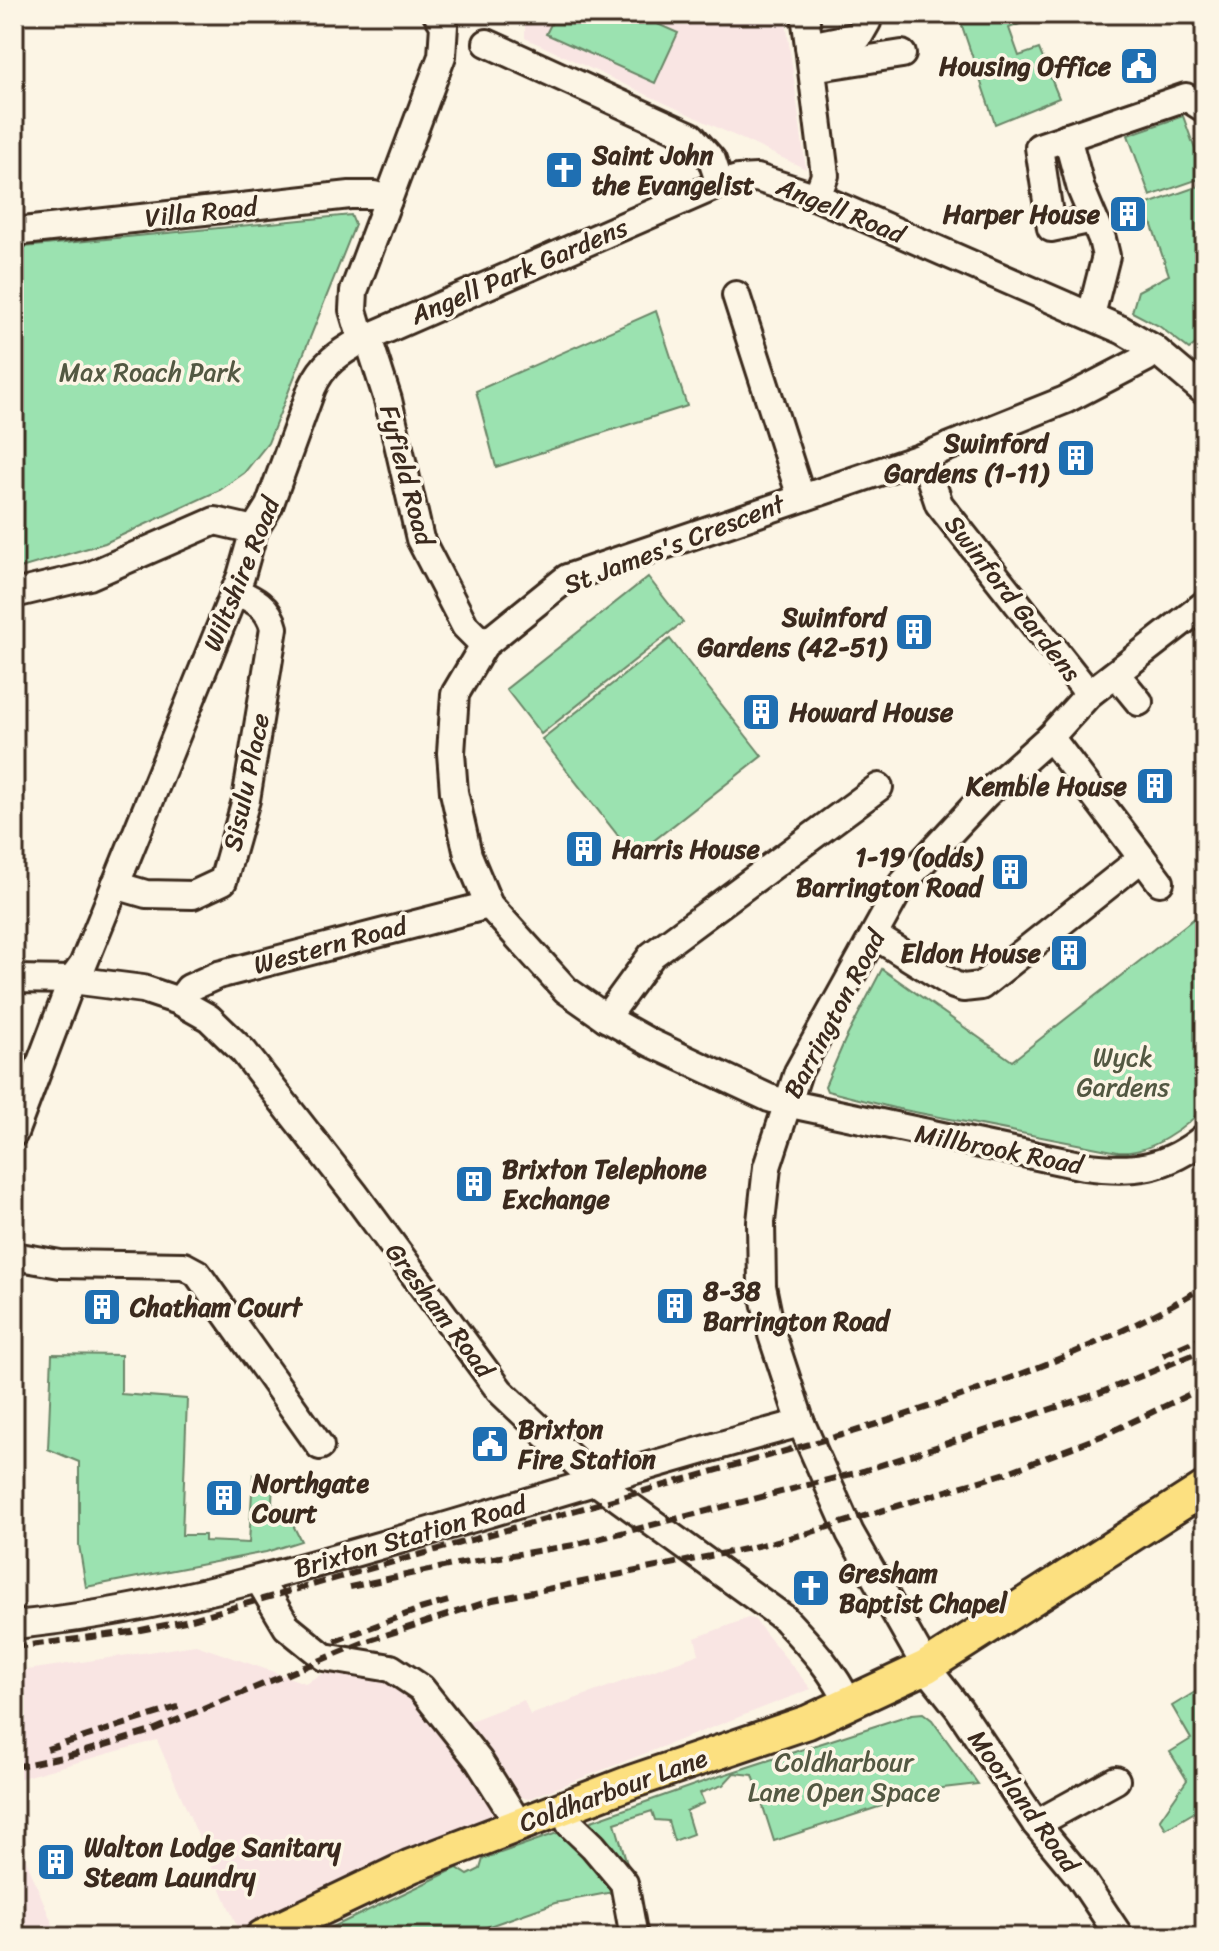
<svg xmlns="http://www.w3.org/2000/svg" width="1219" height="1951" font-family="Sriracha,sans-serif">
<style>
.built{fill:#f9e5e3}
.green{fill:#9be2b0;stroke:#6b8667;stroke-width:2}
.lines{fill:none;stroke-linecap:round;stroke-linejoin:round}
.minor-casing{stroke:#3b2a1e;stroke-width:32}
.major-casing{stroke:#3b2a1e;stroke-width:38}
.minor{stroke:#fcf5e5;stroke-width:26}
.major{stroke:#fce080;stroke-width:32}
.rail{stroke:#3b2a1e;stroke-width:6;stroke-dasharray:12 6;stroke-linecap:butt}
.labels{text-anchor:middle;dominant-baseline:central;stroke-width:7;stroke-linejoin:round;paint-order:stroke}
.poi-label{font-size:26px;font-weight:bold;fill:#3b2a1e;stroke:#fcf5e5;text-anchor:start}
.street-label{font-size:26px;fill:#3b2a1e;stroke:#fcf5e5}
.park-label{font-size:26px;fill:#535842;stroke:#fcf5e5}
</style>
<rect width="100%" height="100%" fill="#fcf5e5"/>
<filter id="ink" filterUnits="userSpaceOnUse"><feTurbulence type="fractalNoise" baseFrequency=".0125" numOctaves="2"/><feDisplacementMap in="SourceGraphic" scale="16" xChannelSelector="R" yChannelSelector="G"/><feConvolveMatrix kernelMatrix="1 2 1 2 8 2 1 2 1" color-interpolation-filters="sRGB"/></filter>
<g filter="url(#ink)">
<g class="built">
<path d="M 525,14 L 785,14 L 806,169 L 525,38 Z"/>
<path d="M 748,1618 L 754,1619 L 811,1689 L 528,1799 L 511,1794 L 460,1725 L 524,1700 L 530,1715 L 699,1654 L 695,1638 Z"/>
<path d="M 196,1645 L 305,1683 L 337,1666 L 380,1673 L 420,1698 L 487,1788 L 496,1815 L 239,1931 L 157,1740 L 14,1780 L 14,1672 Z"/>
<path d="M 14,1830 L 24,1855 L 58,1937 L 14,1937 Z"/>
</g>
<g class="green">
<path d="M 556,14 L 635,14 L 678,33 L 655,83 L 546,34 Z"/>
<path d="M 958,14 L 1046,14 L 1009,28 L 1019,56 L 1039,49 L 1059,98 L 995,124 Z"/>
<path d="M 1183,116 L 1205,177 L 1150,196 L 1128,135 Z"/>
<path d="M 1205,184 L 1205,337 L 1189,349 L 1159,326 L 1132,312 L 1138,291 L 1169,275 L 1145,205 Z"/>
<path d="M 351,215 L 355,225 L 268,443 L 244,473 L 220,490 L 105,543 L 14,570 L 14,248 Z"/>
<path d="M 656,311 L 687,406 L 496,467 L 476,391 Z"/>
<path d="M 648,577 L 683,622 L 541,734 L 506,689 Z"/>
<path d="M 670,639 L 762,756 L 634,856 L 542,739 Z"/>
<path d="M 1197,916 L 1205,925 L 1205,1105 C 1188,1128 1148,1155 1118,1152 L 894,1108 L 827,1091 L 825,1086 L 845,1040 L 882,969 L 1012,1061 Z"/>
<path d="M 52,1354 L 121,1355 L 121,1394 L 187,1399 L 182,1535 L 205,1535 L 205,1541 L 249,1543 L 253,1475 L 273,1478 L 272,1505 L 295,1510 L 294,1527 L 301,1541 L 266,1552 L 86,1587 L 79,1545 L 79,1462 L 48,1449 Z"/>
<path d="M 1205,1686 L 1205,1806 L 1166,1829 L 1160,1819 L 1187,1780 L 1170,1752 L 1191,1739 L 1172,1706 Z"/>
<path d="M 923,1713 L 932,1720 L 978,1784 L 934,1789 L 774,1841 L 753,1775 L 734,1773 L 723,1785 L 700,1793 L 704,1803 L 686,1811 L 693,1834 L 674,1841 L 668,1821 L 655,1820 L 652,1811 L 615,1823 L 634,1888 L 555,1903 L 458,1937 L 312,1937 L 457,1868 L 468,1875 L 480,1869 L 483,1859 L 717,1777 L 912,1714 Z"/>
</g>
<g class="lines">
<defs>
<g id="minor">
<path d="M 805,14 L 825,175 L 817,197"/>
<path d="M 487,43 L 691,136 L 712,160 L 720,184"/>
<path d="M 809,46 L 859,36 L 867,22 L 864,14"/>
<path d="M 812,68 L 902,54"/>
<path d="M 1067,137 L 1081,189 L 1102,239 L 1106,256 L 1091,315"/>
<path d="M 1093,219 L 1051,228 L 1039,147 L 1186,97 L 1205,109"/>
<path d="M 14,232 L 350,195 L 374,195 L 388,200"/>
<path d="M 736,295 L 801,497"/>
<path d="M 368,338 L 388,400 L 420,539 L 465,626 L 484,645"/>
<path d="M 362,340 L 720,184 L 738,179 L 757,178 L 817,197 L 1122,330 L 1153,348 L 1205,392"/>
<path d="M 1153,348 L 1146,358 L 1065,400 L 923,457 L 567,578 L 484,645 L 455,694 L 451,753 L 454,792 L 468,855 L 489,905 L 566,990 L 606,1018 L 651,1043 L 769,1098 L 786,1103 L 1084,1166 C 1132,1173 1167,1169 1205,1137"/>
<path d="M 923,457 L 939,504 L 1089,694"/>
<path d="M 14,594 L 89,576 L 215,521 L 254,530"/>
<path d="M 1116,674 L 1139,702"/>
<path d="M 1142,858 L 1160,882"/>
<path d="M 115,885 L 146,894 L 193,895 L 223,881 L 246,800 L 274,628 C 269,606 253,599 235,591"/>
<path d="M 875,936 L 954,985 L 963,988 L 981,986 L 1142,858 L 1050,737"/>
<path d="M 14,979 L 72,980 L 143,989 L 179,1001 L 209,1018 L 244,1052 L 354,1193 L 500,1391 L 595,1481 L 784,1618 C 810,1646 833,1670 849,1704"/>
<path d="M 179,1001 L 189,988 L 218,975 L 489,905"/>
<path d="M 606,1018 L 652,955 L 879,787"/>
<path d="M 14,1133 L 72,980 L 83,965 L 241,576 L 254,530 L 269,506 L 312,388 C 323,363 339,353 362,340 L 353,310 L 354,291 L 442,56 L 444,25 L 437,14"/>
<path d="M 14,1256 L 60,1264 L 184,1266 L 197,1273 L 320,1446"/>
<path d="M 259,1580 L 287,1627 L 324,1657 L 391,1668 L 421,1688 L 479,1761 L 518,1823"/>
<path d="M 14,1625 C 138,1613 256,1581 375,1547 C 517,1506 658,1461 801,1423"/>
<path d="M 570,1824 L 593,1846 L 624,1883 L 634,1937"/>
<path d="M 1036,1824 L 1116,1780"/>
<path d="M 1120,1937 L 1080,1877 L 1036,1824 L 959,1709 L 926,1667 L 850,1533 L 801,1423 L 772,1335 L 762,1286 L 761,1222 L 767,1167 L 798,1072 L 902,884 L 986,794 L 1050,737 L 1089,694 L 1205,604"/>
</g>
<path id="major" d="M 262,1937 L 411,1866 L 631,1782 L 808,1722 L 926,1667 L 1205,1488"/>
</defs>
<use href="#minor" class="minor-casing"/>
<use href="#major" class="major-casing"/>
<use href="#minor" class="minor"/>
<use href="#major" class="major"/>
<g class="rail">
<path d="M 1163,1355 L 1205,1336"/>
<path d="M 350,1587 L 457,1564 L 574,1545 L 863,1471 L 1097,1394 L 1205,1350"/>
<path d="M 335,1641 L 420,1609 L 452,1600"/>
<path d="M 14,1647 L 131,1632 L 185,1621 L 852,1432 C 974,1393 1094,1353 1205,1286"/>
<path d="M 47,1749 L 184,1705"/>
<path d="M 14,1767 L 72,1755 L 148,1732 L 367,1641 L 493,1600 L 745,1549 L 805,1534 L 1006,1473 L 1104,1435 L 1205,1387"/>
</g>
</g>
</g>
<defs>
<symbol id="civic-square" viewBox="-11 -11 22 22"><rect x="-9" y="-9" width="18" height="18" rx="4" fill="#1f6fb2" stroke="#fcf5e5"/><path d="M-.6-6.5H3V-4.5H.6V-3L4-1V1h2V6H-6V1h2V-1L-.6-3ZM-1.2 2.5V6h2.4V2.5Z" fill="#fff"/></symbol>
<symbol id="church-square" viewBox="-11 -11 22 22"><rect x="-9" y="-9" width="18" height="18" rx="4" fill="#1f6fb2" stroke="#fcf5e5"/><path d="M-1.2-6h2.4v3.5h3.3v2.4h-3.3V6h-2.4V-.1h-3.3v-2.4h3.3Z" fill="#fff"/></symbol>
<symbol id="building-square" viewBox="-11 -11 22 22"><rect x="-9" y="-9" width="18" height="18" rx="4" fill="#1f6fb2" stroke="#fcf5e5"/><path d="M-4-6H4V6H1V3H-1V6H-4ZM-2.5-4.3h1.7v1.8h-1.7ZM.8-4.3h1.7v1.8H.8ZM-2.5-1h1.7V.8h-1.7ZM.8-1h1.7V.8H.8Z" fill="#fff"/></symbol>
</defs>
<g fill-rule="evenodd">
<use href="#civic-square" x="1117" y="44" width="44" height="44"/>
<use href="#church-square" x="542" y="148" width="44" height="44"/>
<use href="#building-square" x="1106" y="192" width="44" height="44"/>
<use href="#building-square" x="1054" y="436" width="44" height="44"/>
<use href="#building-square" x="892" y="610" width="44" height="44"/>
<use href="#building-square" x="739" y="690" width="44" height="44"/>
<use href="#building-square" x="1133" y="764" width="44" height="44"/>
<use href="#building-square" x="562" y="827" width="44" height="44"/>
<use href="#building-square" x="988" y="850" width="44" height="44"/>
<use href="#building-square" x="1047" y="931" width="44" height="44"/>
<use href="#building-square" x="452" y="1162" width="44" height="44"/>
<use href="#building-square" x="653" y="1284" width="44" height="44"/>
<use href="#building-square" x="80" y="1285" width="44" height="44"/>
<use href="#civic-square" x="468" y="1422" width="44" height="44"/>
<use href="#building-square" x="202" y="1476" width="44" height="44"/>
<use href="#church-square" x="789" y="1566" width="44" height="44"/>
<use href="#building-square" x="34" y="1840" width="44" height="44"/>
</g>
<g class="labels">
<g class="poi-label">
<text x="1111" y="66" text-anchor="end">Housing Office</text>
<text x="592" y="155">Saint John<tspan x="592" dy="30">the Evangelist</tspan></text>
<text x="1100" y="214" text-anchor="end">Harper House</text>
<text x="1048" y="443" text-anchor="end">Swinford<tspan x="1048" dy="30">Gardens (1-11)</tspan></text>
<text x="886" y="617" text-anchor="end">Swinford<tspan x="886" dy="30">Gardens (42-51)</tspan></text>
<text x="789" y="712">Howard House</text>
<text x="1127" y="786" text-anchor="end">Kemble House</text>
<text x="612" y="849">Harris House</text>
<text x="982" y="857" text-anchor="end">1-19 (odds)<tspan x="982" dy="30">Barrington Road</tspan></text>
<text x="1041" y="953" text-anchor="end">Eldon House</text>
<text x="502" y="1169">Brixton Telephone<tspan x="502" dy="30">Exchange</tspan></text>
<text x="703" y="1291">8-38<tspan x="703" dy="30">Barrington Road</tspan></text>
<text x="130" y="1307">Chatham Court</text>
<text x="518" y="1429">Brixton<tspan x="518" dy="30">Fire Station</tspan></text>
<text x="252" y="1483">Northgate<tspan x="252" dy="30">Court</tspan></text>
<text x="839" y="1573">Gresham<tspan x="839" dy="30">Baptist Chapel</tspan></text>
<text x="84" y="1847">Walton Lodge Sanitary<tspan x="84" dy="30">Steam Laundry</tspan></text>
</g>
<g class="street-label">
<text transform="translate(841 210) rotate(22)">Angell Road</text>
<text transform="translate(201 212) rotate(-6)">Villa Road</text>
<text transform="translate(519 271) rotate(-23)">Angell Park Gardens</text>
<text transform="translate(407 475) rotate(75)">Fyfield Road</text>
<text transform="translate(674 544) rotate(-21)">St James's Crescent</text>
<text transform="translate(241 574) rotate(-68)">Wiltshire Road</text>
<text transform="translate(1013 598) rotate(52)">Swinford Gardens</text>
<text transform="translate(246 782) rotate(-78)">Sisulu Place</text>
<text transform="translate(330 945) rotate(-15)">Western Road</text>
<text transform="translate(834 1014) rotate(-62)">Barrington Road</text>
<text transform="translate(999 1149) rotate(11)">Millbrook Road</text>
<text transform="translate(440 1310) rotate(53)">Gresham Road</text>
<text transform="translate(410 1536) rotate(-16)">Brixton Station Road</text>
<text transform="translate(613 1790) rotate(-20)">Coldharbour Lane</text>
<text transform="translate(1024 1801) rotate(54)">Moorland Road</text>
</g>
<g class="park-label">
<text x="150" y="372">Max Roach Park</text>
<text x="1123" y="1057">Wyck<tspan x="1123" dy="30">Gardens</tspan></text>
<text x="844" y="1762">Coldharbour<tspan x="844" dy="30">Lane Open Space</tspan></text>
</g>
</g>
<rect width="1219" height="1951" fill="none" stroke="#fcf5e5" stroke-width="48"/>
<rect x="24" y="24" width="1171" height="1903" fill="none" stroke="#3b2a1e" stroke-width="3" filter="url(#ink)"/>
</svg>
